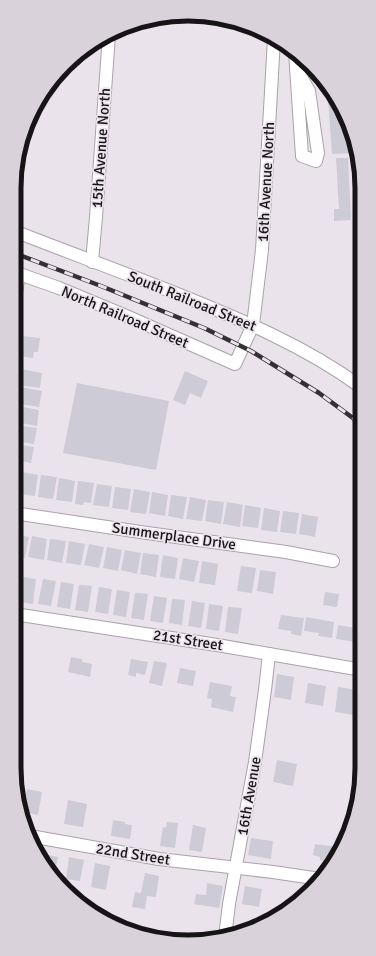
<svg xmlns="http://www.w3.org/2000/svg" width="376" height="956" font-family="Signika,sans-serif">
<style>
.building{fill:#cdcbd5}
.lines{fill:none;stroke-linecap:round;stroke-linejoin:round}
.minor-casing{stroke:#aaa2aa;stroke-width:14}
.minor{stroke:#fff;stroke-width:12}
.rail-casing{stroke:#343134;stroke-width:4.5}
.rail{stroke:#ebe3eb;stroke-width:3;stroke-dasharray:9;stroke-linecap:butt}
.labels{text-anchor:middle;dominant-baseline:central;stroke-width:3.5;stroke-linejoin:round;paint-order:stroke}
.street-label{font-size:15px;fill:#161416;stroke:#ebe3eb}
.rim{fill:none;stroke:#161416;stroke-width:5}
</style>
<rect width="100%" height="100%" fill="#ebe3eb"/>
<g class="building">
<path d="M 327,86 L 344,111 L 357,153 L 332,154 Z"/>
<path d="M 352,156 L 358,156 L 360,165 L 361,218 L 356,218 Z"/>
<path d="M 336,158 L 348,158 L 351,220 L 334,221 L 334,209 L 339,209 Z"/>
<path d="M 21,336 L 40,338 L 38,352 L 34,352 L 33,358 L 18,356 Z"/>
<path d="M 21,369 L 42,373 L 40,388 L 19,385 Z"/>
<path d="M 185,371 L 208,381 L 201,398 L 190,393 L 185,405 L 173,400 Z"/>
<path d="M 77,383 L 169,401 L 156,470 L 63,453 Z"/>
<path d="M 21,387 L 42,391 L 39,407 L 19,404 Z"/>
<path d="M 18,406 L 39,410 L 37,426 L 16,422 Z"/>
<path d="M 15,425 L 37,428 L 34,444 L 14,441 Z"/>
<path d="M 14,444 L 34,447 L 31,463 L 14,460 Z"/>
<path d="M 14,471 L 20,472 L 17,494 L 14,493 Z"/>
<path d="M 22,472 L 38,475 L 35,496 L 19,494 Z"/>
<path d="M 41,475 L 57,477 L 53,499 L 38,497 Z"/>
<path d="M 59,478 L 75,481 L 72,502 L 56,500 Z"/>
<path d="M 78,481 L 94,483 L 91,503 L 84,502 L 83,505 L 75,504 Z"/>
<path d="M 97,484 L 112,486 L 109,507 L 93,505 Z"/>
<path d="M 115,487 L 131,489 L 128,510 L 112,508 Z"/>
<path d="M 134,489 L 150,492 L 146,514 L 130,512 Z"/>
<path d="M 152,492 L 168,495 L 165,516 L 149,513 Z"/>
<path d="M 171,495 L 187,497 L 183,519 L 168,516 Z"/>
<path d="M 190,497 L 206,500 L 202,521 L 186,519 Z"/>
<path d="M 208,500 L 224,502 L 221,524 L 205,521 Z"/>
<path d="M 227,502 L 243,505 L 240,527 L 223,524 Z"/>
<path d="M 245,505 L 261,508 L 258,528 L 242,526 Z"/>
<path d="M 264,508 L 280,511 L 277,532 L 261,530 Z"/>
<path d="M 283,511 L 299,513 L 296,534 L 280,532 Z"/>
<path d="M 302,514 L 318,517 L 315,537 L 299,534 Z"/>
<path d="M 14,534 L 29,537 L 25,558 L 14,556 Z"/>
<path d="M 32,536 L 47,539 L 44,560 L 28,557 Z"/>
<path d="M 50,539 L 66,541 L 62,563 L 47,560 Z"/>
<path d="M 69,541 L 85,544 L 81,565 L 66,563 Z"/>
<path d="M 89,544 L 104,547 L 99,568 L 84,565 Z"/>
<path d="M 107,547 L 122,550 L 118,571 L 103,568 Z"/>
<path d="M 125,550 L 141,553 L 137,574 L 121,570 Z"/>
<path d="M 143,553 L 159,555 L 156,577 L 140,574 Z"/>
<path d="M 163,555 L 178,558 L 175,579 L 160,577 Z"/>
<path d="M 183,558 L 199,561 L 194,582 L 179,579 Z"/>
<path d="M 202,561 L 218,564 L 215,585 L 199,583 Z"/>
<path d="M 241,566 L 256,568 L 252,593 L 237,591 Z"/>
<path d="M 260,570 L 276,572 L 273,594 L 257,591 Z"/>
<path d="M 14,575 L 18,576 L 15,596 L 14,596 Z"/>
<path d="M 23,577 L 36,579 L 33,604 L 20,602 Z"/>
<path d="M 43,579 L 56,581 L 51,606 L 38,604 Z"/>
<path d="M 61,582 L 74,584 L 70,609 L 57,607 Z"/>
<path d="M 79,585 L 92,586 L 88,612 L 75,610 Z"/>
<path d="M 99,587 L 112,589 L 108,614 L 95,612 Z"/>
<path d="M 117,590 L 130,592 L 126,617 L 113,615 Z"/>
<path d="M 325,592 L 339,594 L 337,607 L 323,605 Z"/>
<path d="M 135,593 L 148,594 L 144,620 L 131,618 Z"/>
<path d="M 154,596 L 167,598 L 163,623 L 150,621 Z"/>
<path d="M 172,599 L 185,600 L 182,625 L 169,623 Z"/>
<path d="M 192,601 L 205,603 L 201,628 L 188,626 Z"/>
<path d="M 209,604 L 223,606 L 219,631 L 206,629 Z"/>
<path d="M 228,607 L 242,608 L 238,634 L 225,632 Z"/>
<path d="M 281,615 L 304,618 L 301,636 L 291,634 L 291,631 L 278,629 Z"/>
<path d="M 306,617 L 334,622 L 332,638 L 318,636 L 319,633 L 304,631 Z"/>
<path d="M 338,625 L 362,629 L 362,643 L 336,639 Z"/>
<path d="M 71,657 L 82,659 L 82,662 L 92,664 L 90,677 L 68,672 Z"/>
<path d="M 131,659 L 148,662 L 145,675 L 136,673 L 136,677 L 128,675 Z"/>
<path d="M 154,661 L 167,663 L 162,686 L 149,683 Z"/>
<path d="M 180,668 L 196,671 L 193,686 L 177,683 Z"/>
<path d="M 277,674 L 294,677 L 291,700 L 274,697 Z"/>
<path d="M 210,682 L 232,686 L 230,696 L 236,697 L 233,712 L 211,707 L 212,699 L 207,698 Z"/>
<path d="M 308,683 L 326,686 L 323,706 L 305,703 Z"/>
<path d="M 338,687 L 357,690 L 354,715 L 335,712 Z"/>
<path d="M 277,760 L 297,764 L 293,786 L 273,782 Z"/>
<path d="M 27,789 L 42,792 L 38,815 L 22,812 Z"/>
<path d="M 68,800 L 87,804 L 83,827 L 64,824 Z"/>
<path d="M 113,820 L 125,822 L 125,824 L 132,825 L 130,839 L 111,836 Z"/>
<path d="M 167,822 L 178,823 L 175,848 L 160,846 L 163,827 L 166,828 Z"/>
<path d="M 193,825 L 206,828 L 202,852 L 189,850 Z"/>
<path d="M 251,838 L 273,841 L 271,859 L 248,855 Z"/>
<path d="M 315,844 L 338,847 L 337,851 L 332,862 L 320,860 L 320,857 L 313,855 Z"/>
<path d="M 43,854 L 58,857 L 54,877 L 43,857 Z"/>
<path d="M 69,857 L 84,860 L 80,881 L 66,879 Z"/>
<path d="M 95,863 L 110,866 L 106,890 L 91,887 Z"/>
<path d="M 145,873 L 159,876 L 156,897 L 147,896 L 145,909 L 132,907 L 135,892 L 141,893 Z"/>
<path d="M 207,883 L 223,886 L 219,908 L 194,904 L 196,894 L 206,895 Z"/>
<path d="M 245,886 L 262,889 L 259,907 L 242,904 Z"/>
</g>
<g class="lines">
<defs>
<g id="minor">
<path d="M 295,52 L 302,156 L 316,161 L 318,153 L 309,91 L 296,68"/>
<path d="M 14,231 C 68,252 122,272 175,293 C 240,319 305,346 361,387"/>
<path d="M 92,262 L 96,217 L 109,35"/>
<path d="M 14,272 L 59,288 L 124,315 L 235,364 L 253,325 L 262,250 L 274,39"/>
<path d="M 14,305 L 19,274"/>
<path d="M 14,513 L 147,533 L 286,552 L 333,561"/>
<path d="M 14,614 L 217,645 L 362,670"/>
<path d="M 30,836 L 159,859 L 273,872 L 320,879"/>
<path d="M 225,937 L 229,904 L 255,762 L 265,690 L 269,654"/>
</g>
</defs>
<use href="#minor" class="minor-casing"/>
<use href="#minor" class="minor"/>
<defs>
<path id="rail" d="M 14,253 L 101,286 L 204,328 L 251,351 L 319,393 L 361,424"/>
</defs>
<use href="#rail" class="rail-casing"/>
<use href="#rail" class="rail"/>
</g>
<g class="labels">
<g class="street-label">
<text transform="translate(101 148) rotate(-86)">15th Avenue North</text>
<text transform="translate(266 182) rotate(-87)">16th Avenue North</text>
<text transform="translate(192 301) rotate(22)">South Railroad Street</text>
<text transform="translate(125 317) rotate(23)">North Railroad Street</text>
<text transform="translate(174 536) rotate(8)">Summerplace Drive</text>
<text transform="translate(188 640) rotate(9)">21st Street</text>
<text transform="translate(249 796) rotate(-80)">16th Avenue</text>
<text transform="translate(133 854) rotate(9)">22nd Street</text>
</g>
</g>
<path d="M0 0H376V956H0ZM188 21H188A167 167 0 0 1 355 188V768A167 167 0 0 1 188 935H188A167 167 0 0 1 21 768V188A167 167 0 0 1 188 21Z" fill="#dad2da" fill-rule="evenodd"/>
<path class="rim" d="M188 21H188A167 167 0 0 1 355 188V768A167 167 0 0 1 188 935H188A167 167 0 0 1 21 768V188A167 167 0 0 1 188 21Z"/>
</svg>
